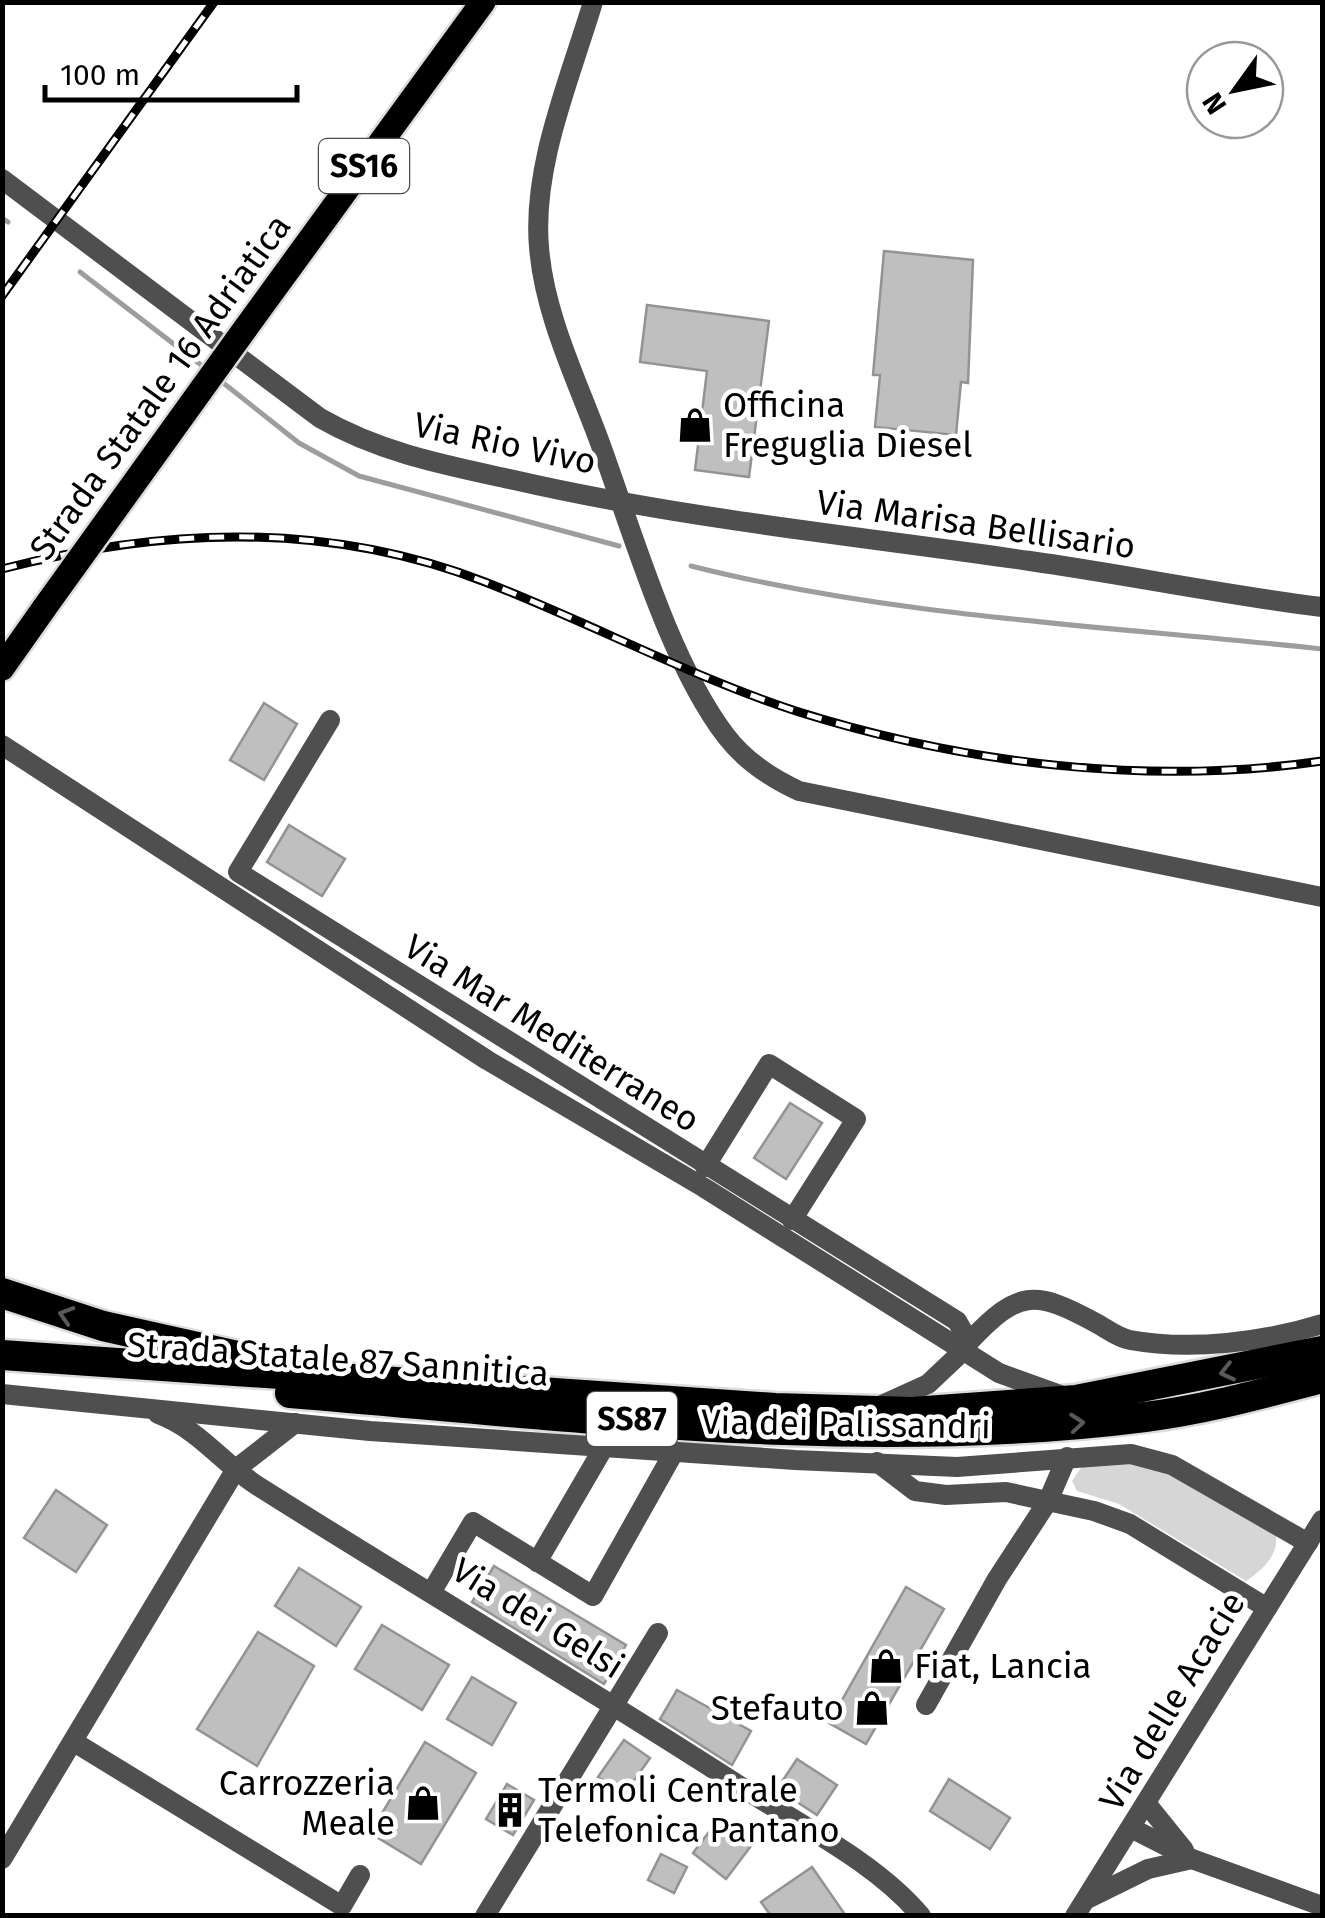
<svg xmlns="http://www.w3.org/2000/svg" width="1325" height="1918" font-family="'Fira Sans',sans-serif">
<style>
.green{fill:#d6d6d6}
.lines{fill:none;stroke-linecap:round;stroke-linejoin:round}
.stream{stroke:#9d9d9d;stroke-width:5}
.building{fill:#bfbfbf;stroke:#939393;stroke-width:2.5}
.major-casing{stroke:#dbdbdb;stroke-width:30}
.highway-casing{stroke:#dbdbdb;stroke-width:35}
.minor{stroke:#4f4f4f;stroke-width:20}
.major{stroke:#000;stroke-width:25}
.highway{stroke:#000;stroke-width:30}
.rail-casing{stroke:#000;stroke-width:9}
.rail{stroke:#fff;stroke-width:5;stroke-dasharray:15;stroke-linecap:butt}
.major-bridge-casing{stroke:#dbdbdb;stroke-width:30;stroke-linecap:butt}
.major-bridge{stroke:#000;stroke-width:25}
.oneway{stroke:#595959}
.labels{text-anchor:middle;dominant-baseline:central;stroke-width:9;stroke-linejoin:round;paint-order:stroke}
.shield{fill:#fff;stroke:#4c4c4c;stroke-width:2.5}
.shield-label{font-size:32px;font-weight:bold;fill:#000}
.street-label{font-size:35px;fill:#000;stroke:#fff}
.poi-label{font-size:35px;fill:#000;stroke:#fff;text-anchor:start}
</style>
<rect width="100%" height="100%" fill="#fff"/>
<path class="green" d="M 1114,1461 L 1163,1468 L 1276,1534 C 1279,1556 1262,1570 1246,1581 L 1119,1504 L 1077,1491 L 1072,1481 L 1085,1462 Z"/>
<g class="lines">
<g class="stream">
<path d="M 2,218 L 8,222"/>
<path d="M 80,272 L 205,368"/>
<path d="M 217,378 L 299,443 L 359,476 L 619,546"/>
<path d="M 691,566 C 897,618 1112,626 1322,649"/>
</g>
</g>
<g class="building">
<path d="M 884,251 L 973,260 L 968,383 L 961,382 L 956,435 L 875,427 L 880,375 L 873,375 Z"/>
<path d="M 647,305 L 769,321 L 749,477 L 695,470 L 707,371 L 640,362 Z"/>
<path d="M 264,703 L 297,724 L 264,780 L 230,760 Z"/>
<path d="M 289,825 L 345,859 L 322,896 L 267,862 Z"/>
<path d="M 790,1103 L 822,1123 L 786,1179 L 754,1158 Z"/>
<path d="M 56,1490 L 107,1525 L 76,1572 L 24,1538 Z"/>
<path d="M 494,1566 L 626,1645 L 604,1684 L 472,1602 Z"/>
<path d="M 299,1568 L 361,1607 L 336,1646 L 275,1606 Z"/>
<path d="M 906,1587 L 944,1609 L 866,1744 L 829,1723 Z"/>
<path d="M 382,1625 L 449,1665 L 422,1710 L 355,1669 Z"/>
<path d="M 258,1632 L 314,1666 L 257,1766 L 197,1729 Z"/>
<path d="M 472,1677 L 516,1703 L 492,1745 L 447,1719 Z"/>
<path d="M 677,1690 L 751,1731 L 732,1765 L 660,1719 Z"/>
<path d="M 624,1740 L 650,1758 L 624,1795 L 598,1777 Z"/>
<path d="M 425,1742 L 476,1773 L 421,1864 L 370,1833 Z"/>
<path d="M 797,1759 L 837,1785 L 817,1815 L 777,1789 Z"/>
<path d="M 949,1779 L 1010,1818 L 990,1849 L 930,1811 Z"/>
<path d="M 507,1784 L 534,1800 L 513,1835 L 486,1819 Z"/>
<path d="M 721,1816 L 754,1842 L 726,1879 L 693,1853 Z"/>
<path d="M 661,1854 L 687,1867 L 674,1893 L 648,1880 Z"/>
<path d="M 812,1867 L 846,1916 L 771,1916 L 761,1902 Z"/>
</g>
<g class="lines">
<defs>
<g id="major">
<path d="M 245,329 L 483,2"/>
<path d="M 2,668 L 45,607"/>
</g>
<g id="highway">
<path d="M 2,1293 L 103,1326 L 246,1358"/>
<path d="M 2,1355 L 775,1408 L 912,1412 L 1076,1400 L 1322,1351"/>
<path d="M 290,1393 C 573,1416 861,1453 1145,1417 C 1204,1410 1264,1393 1322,1378"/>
</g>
</defs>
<use href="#major" class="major-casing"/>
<use href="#highway" class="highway-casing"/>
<g class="minor">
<path d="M 593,2 C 570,79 532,166 539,247 C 544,314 577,380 600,443 C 633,533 669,661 726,736 C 745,761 771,778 799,791 L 1322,897"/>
<path d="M 2,179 L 320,418 C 381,453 445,465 514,480 C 684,519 858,536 1030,561 C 1128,575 1225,595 1322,607"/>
<path d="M 330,720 L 238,872 L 957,1321 L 969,1342 L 964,1350"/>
<path d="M 2,745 L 487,1060 L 703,1187 L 999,1373 L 1060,1395"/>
<path d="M 705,1167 L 769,1064 L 856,1119 L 792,1220"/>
<path d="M 969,1342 C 1018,1290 1034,1289 1096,1323 C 1107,1329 1118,1338 1130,1340 C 1191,1351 1264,1342 1322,1324"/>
<path d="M 2,1394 L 370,1431 L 795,1460 L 957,1467 L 1131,1454 L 1172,1465 L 1308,1543"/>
<path d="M 875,1408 L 928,1384 L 964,1350"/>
<path d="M 158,1414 C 201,1430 223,1465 261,1488 C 421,1589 584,1685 743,1788 C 800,1825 877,1863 921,1916"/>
<path d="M 877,1462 L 915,1491 L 946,1495 L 1006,1492 L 1094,1511 L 1130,1524 L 1267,1608"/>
<path d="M 537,1562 L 604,1447"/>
<path d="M 432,1591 L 473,1522 L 593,1596 L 674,1452"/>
<path d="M 926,1705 L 997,1579 L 1048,1501 L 1067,1457"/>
<path d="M 74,1742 L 342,1906 L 360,1875"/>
<path d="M 1146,1803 L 1184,1850"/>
<path d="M 1131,1828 L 1192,1859 L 1322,1906"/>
<path d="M 2,1859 L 236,1469 L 295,1423"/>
<path d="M 1087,1899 L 1148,1869 L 1192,1859"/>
<path d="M 485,1916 L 658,1633"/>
<path d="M 1075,1916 L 1322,1520"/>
</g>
<use href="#major" class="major"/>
<use href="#highway" class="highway"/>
<defs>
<g id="rail">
<path d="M 2,296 L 214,2"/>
<path d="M 2,569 C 163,527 328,521 485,582 C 591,623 691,677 799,712 C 965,764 1150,786 1322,761"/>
</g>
</defs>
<use href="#rail" class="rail-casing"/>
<use href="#rail" class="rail"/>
<defs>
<path id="major-bridge" d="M 45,607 L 245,329"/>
</defs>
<use href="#major-bridge" class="major-bridge-casing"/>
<use href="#major-bridge" class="major-bridge"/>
</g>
<defs><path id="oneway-chevron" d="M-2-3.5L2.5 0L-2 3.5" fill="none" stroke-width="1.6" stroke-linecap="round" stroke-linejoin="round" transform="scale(2.5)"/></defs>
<g class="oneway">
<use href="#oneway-chevron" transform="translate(66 1315) rotate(-163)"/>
<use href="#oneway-chevron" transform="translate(1227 1372) rotate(167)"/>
<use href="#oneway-chevron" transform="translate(1077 1423) rotate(-5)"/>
</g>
<defs>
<symbol id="shop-bare" viewBox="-9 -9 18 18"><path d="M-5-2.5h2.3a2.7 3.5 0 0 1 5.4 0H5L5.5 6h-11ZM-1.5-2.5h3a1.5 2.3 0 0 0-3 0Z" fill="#000" stroke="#fff" stroke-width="2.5" paint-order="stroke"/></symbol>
<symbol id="building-bare" viewBox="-9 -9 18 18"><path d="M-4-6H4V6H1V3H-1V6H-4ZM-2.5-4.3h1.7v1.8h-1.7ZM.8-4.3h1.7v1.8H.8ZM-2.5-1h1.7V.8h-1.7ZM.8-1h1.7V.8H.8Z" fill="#000" stroke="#fff" stroke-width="2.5" paint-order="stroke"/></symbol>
</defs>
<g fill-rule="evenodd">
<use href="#shop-bare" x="670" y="400" width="50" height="50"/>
<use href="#shop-bare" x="861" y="1641" width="50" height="50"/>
<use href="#shop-bare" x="847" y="1683" width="50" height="50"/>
<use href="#shop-bare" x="398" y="1778" width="50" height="50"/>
<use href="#building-bare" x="485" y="1785" width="50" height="50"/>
</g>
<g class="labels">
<g class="shield">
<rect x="319" y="139" width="90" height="54" rx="8"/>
<rect x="587" y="1392" width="90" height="54" rx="8"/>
</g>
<g class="shield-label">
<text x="364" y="166">SS16</text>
<text x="632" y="1419">SS87</text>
</g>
<g class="street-label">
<text transform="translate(160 387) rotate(-54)">Strada Statale 16 Adriatica</text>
<text transform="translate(505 443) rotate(12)">Via Rio Vivo</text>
<text transform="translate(976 524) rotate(8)">Via Marisa Bellisario</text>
<text transform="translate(552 1033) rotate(32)">Via Mar Mediterraneo</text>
<text transform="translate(338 1359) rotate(4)">Strada Statale 87 Sannitica</text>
<text transform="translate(846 1424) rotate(1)">Via dei Palissandri</text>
<text transform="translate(538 1618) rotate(32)">Via dei Gelsi</text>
<text transform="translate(1172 1701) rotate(-59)">Via delle Acacie</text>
</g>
<g class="poi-label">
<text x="723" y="405">Officina<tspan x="723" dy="40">Freguglia Diesel</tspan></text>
<text x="914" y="1666">Fiat, Lancia</text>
<text x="844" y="1708" text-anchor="end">Stefauto</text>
<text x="395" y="1783" text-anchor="end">Carrozzeria<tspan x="395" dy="40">Meale</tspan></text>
<text x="538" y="1790">Termoli Centrale<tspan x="538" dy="40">Telefonica Pantano</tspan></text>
</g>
</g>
<rect width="1325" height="1918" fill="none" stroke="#000000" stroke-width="10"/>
<g transform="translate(1235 90) rotate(237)"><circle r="48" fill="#ffffff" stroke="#999999" stroke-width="2.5"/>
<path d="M0-8L18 38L0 25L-18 38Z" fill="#000000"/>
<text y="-15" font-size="28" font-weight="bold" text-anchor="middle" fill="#000000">N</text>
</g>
<path d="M45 85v15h252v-15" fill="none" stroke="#000000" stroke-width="5"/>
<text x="60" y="85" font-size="30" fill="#000000" stroke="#ffffff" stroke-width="8" paint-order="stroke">100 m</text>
</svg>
